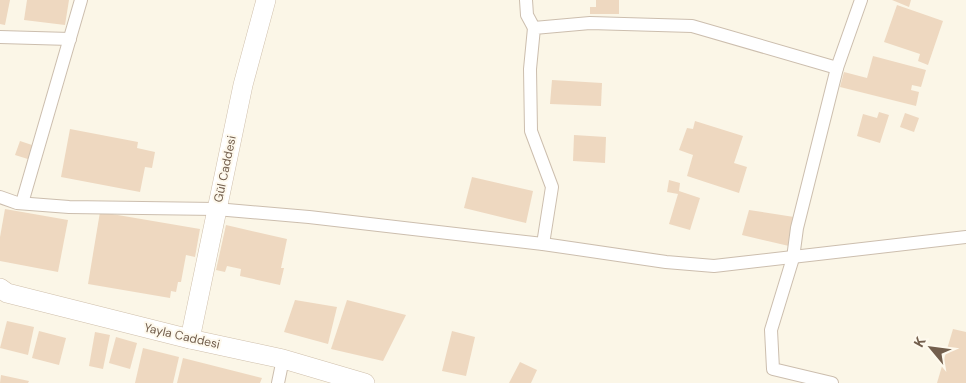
<svg xmlns="http://www.w3.org/2000/svg" width="966" height="383" font-family="'DM Sans',sans-serif">
<style>
.building{fill:#eed8c0}
.lines{fill:none;stroke-linecap:round;stroke-linejoin:round}
.street-casing{stroke:#ccbeae;stroke-width:14}
.secondary-casing{stroke:#cfbfab;stroke-width:20}
.street{stroke:#fff;stroke-width:12}
.secondary{stroke:#fff;stroke-width:19}
.labels{text-anchor:middle;dominant-baseline:central;stroke-width:4;stroke-linejoin:round;paint-order:stroke}
.street-label{font-size:12px;fill:#735f4d;stroke:#fef9ed}
</style>
<rect width="100%" height="100%" fill="#fbf6e7"/>
<g class="building">
<path d="M 0,0 L 10,0 L 5,25 L 0,24 Z"/>
<path d="M 27,0 L 69,0 L 65,25 L 24,20 Z"/>
<path d="M 596,0 L 619,0 L 619,14 L 590,14 L 590,7 L 596,7 Z"/>
<path d="M 892,0 L 911,0 L 909,7 Z"/>
<path d="M 897,5 L 943,21 L 928,65 L 918,61 L 920,54 L 884,42 Z"/>
<path d="M 873,56 L 926,70 L 921,87 L 912,85 L 911,90 L 919,92 L 916,106 L 840,87 L 844,72 L 867,78 Z"/>
<path d="M 552,80 L 602,83 L 601,106 L 550,104 Z"/>
<path d="M 879,112 L 889,115 L 880,143 L 857,136 L 863,114 L 877,118 Z"/>
<path d="M 905,113 L 919,118 L 914,132 L 900,127 Z"/>
<path d="M 695,121 L 743,136 L 734,163 L 747,167 L 739,193 L 687,176 L 693,155 L 679,150 L 687,128 L 693,129 Z"/>
<path d="M 70,129 L 138,142 L 137,148 L 155,152 L 152,168 L 145,167 L 140,192 L 61,177 Z"/>
<path d="M 574,135 L 606,137 L 605,163 L 573,161 Z"/>
<path d="M 20,141 L 35,146 L 31,160 L 15,155 Z"/>
<path d="M 472,177 L 533,191 L 526,223 L 464,208 Z"/>
<path d="M 669,180 L 680,183 L 679,191 L 700,198 L 690,230 L 669,224 L 678,194 L 667,192 Z"/>
<path d="M 5,209 L 68,220 L 58,272 L 0,261 L 0,237 Z"/>
<path d="M 749,210 L 794,217 L 789,246 L 742,235 Z"/>
<path d="M 100,212 L 200,229 L 195,257 L 186,255 L 181,282 L 178,282 L 176,292 L 171,291 L 170,298 L 88,284 Z"/>
<path d="M 226,225 L 287,239 L 281,268 L 284,268 L 280,285 L 240,276 L 241,269 L 227,266 L 225,272 L 216,270 Z"/>
<path d="M 295,300 L 337,307 L 328,344 L 284,332 Z"/>
<path d="M 347,300 L 406,315 L 383,361 L 331,349 Z"/>
<path d="M 7,321 L 34,327 L 28,355 L 0,348 Z"/>
<path d="M 953,329 L 966,332 L 966,383 L 937,383 Z"/>
<path d="M 39,331 L 66,338 L 59,365 L 32,358 Z"/>
<path d="M 452,331 L 475,337 L 466,376 L 442,371 Z"/>
<path d="M 95,332 L 110,335 L 103,369 L 89,366 Z"/>
<path d="M 116,337 L 137,343 L 130,369 L 109,363 Z"/>
<path d="M 143,348 L 179,357 L 173,383 L 135,383 Z"/>
<path d="M 183,358 L 262,378 L 260,383 L 177,383 Z"/>
<path d="M 520,362 L 537,370 L 531,383 L 509,383 Z"/>
<path d="M 1,375 L 29,381 L 28,383 L 0,383 Z"/>
</g>
<g class="lines">
<defs>
<g id="street">
<path d="M 526,0 L 527,15 L 534,28"/>
<path d="M 0,37 L 70,39"/>
<path d="M 0,197 L 17,203 L 69,207 L 216,209 L 309,217 L 543,244 L 666,262 L 714,266 L 966,237"/>
<path d="M 22,203 L 81,0"/>
<path d="M 543,244 L 552,187 L 531,131 L 530,69 L 534,28 L 590,23 L 692,26 L 837,68"/>
<path d="M 278,383 L 283,359"/>
<path d="M 832,383 L 773,369 L 771,330 L 793,258 L 797,228 L 837,68 L 861,0"/>
</g>
<g id="secondary">
<path d="M 0,288 L 7,293 L 190,339 L 283,359 L 365,383"/>
<path d="M 190,339 L 243,85 L 266,0"/>
</g>
</defs>
<use href="#street" class="street-casing"/>
<use href="#secondary" class="secondary-casing"/>
<use href="#street" class="street"/>
<use href="#secondary" class="secondary"/>
</g>
<g class="labels">
<g class="street-label">
<text transform="translate(225 169) rotate(-78)">Gül Caddesi</text>
<text transform="translate(182 336) rotate(13)">Yayla Caddesi</text>
</g>
</g>
<g transform="translate(931 348) rotate(299)" stroke="#fef9ed" stroke-width="4" paint-order="stroke">
<path d="M0-4L9 19L0 12L-9 19Z" fill="#735f4d"/>
<text y="-8" font-size="14" font-weight="bold" text-anchor="middle" fill="#735f4d">K</text>
</g>
</svg>
